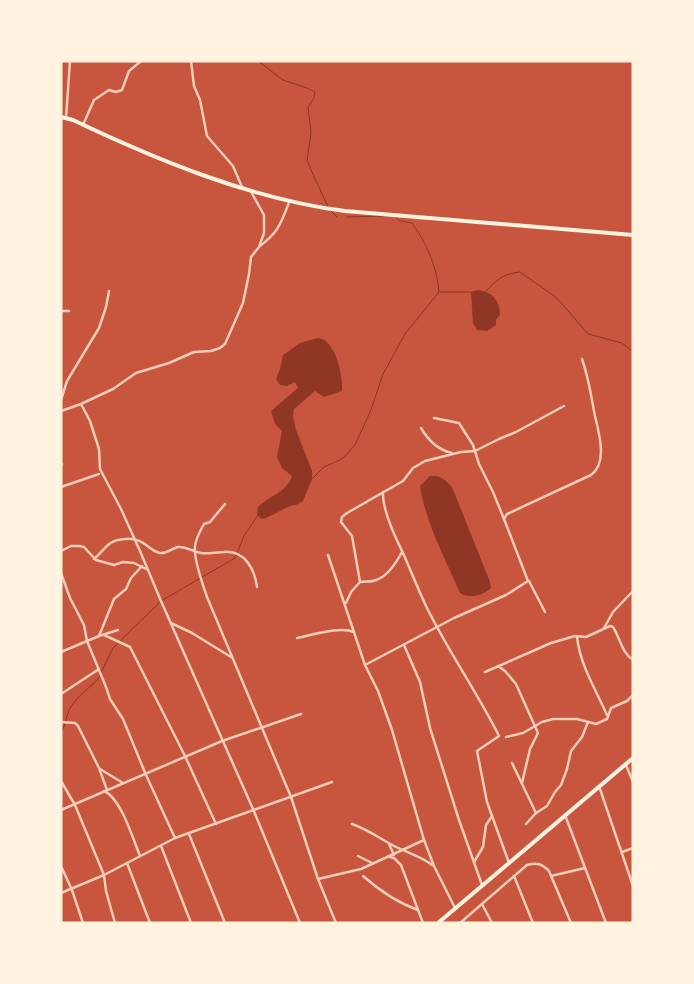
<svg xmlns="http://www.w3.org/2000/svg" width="694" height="984" font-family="Montserrat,sans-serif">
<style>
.water{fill:#8f3625}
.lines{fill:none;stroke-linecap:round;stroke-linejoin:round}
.stream{stroke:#8f3625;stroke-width:1}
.minor{stroke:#f1ccb7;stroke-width:2.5}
.secondary{stroke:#fff3e0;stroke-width:4}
</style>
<rect width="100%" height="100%" fill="#c8553d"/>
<g class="water">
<path d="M 478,290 C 492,292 500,300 500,315 L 496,320 L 496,325 L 487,331 L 477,330 L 473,323 L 471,292 Z"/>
<path d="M 318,338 C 336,339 343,377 342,391 L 324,397 L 315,391 L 294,409 L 293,416 L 296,430 L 312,471 L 312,479 L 303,501 L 296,505 L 290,506 L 266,518 L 261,519 L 257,515 L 258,507 C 269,496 287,492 292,476 L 282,468 L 277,457 L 282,431 L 275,424 L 271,411 L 298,388 L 295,382 L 287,386 L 280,385 L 276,379 L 280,369 L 283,355 L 300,343 Z"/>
<path d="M 430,476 C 440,475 445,480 452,487 L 490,582 L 491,588 C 482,596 470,599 460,593 C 445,558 426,524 420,486 Z"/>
</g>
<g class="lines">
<g class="stream">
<path d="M 258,61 L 283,80 L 307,88 L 315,92 L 314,98 L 308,107 L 311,133 L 307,161 L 329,209 L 337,217"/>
<path d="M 347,217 L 384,216"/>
<path d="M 486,291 C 498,279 503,274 520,272 L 557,298 L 588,334 L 622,343 L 631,350"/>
<path d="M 440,292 L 471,292"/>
<path d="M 312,479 L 324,467 L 342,459 L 355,445 L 371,410 L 383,374 L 405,334 L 439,292 C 437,267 427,244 412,223 L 400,221 L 396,217"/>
<path d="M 61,733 C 65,726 66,718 69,710 C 76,696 92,687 101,675 L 101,673 L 113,648 L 161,601 L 235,558 L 244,536 L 258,515"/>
</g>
<g class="minor">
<path d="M 191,61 L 194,86 L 200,100 L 207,136 L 233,166 L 242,187"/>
<path d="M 66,118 L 70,61"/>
<path d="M 83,125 L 94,100 L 109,90 L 116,92 L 122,90 L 129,71 L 141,61"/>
<path d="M 260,246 C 280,231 281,222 290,200"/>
<path d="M 61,311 L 69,311"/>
<path d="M 61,400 L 67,381 L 99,328 L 106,307 L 109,291"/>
<path d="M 81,404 L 90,421 L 99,449 L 100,469 L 121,509 L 140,551 L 161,601 L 253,809 L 300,923"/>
<path d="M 61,411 L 81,404 L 113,389 L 136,373 L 169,363 L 194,352 L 211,351 L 220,348 L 225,344 L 243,303 L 249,274 L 251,257 L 259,247 L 264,233 L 264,215 L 250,190"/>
<path d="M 434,418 L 459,423 L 473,445 L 479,464 L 493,492 L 504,519"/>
<path d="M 421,428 C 428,440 438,450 452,453"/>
<path d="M 61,466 L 62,464"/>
<path d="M 61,487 L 99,474"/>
<path d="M 383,492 C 382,510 395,537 403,553 C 411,571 418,589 426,606 C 448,651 477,692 499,736 L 477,751 L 487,802 L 509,863"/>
<path d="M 225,504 L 210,522 L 204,524 C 200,531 196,538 195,546 C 193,558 203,585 207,597 L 291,797 L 318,879 L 336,923"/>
<path d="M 61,551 L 71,546 L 79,546 L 84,547 L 96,560 L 114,565 L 123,562 L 134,563 L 146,569"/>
<path d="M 328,555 L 365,665 L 378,691 L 392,730 L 424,840 L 434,866 L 455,908"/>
<path d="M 94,559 C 106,549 107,540 125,539 C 145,537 148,551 160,553 C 167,554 172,548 178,547 C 186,546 193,552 201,553 C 209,554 216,552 224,552 C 245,550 255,570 257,587"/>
<path d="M 61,573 L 70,598 L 84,625 L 87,641 L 106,687 L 110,699 L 123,719 L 146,775 L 175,838"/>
<path d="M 529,581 L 545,612"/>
<path d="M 360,582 L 352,536 L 341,522 L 342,517 L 347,513 L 403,481 L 413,468 L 425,461 L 461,452 L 475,451 L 499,439 L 516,432 L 564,406"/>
<path d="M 346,603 L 351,592 L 360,582 C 364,581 369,582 373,581 C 387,578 396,563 402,552"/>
<path d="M 171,623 L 192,633 L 231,657"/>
<path d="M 604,628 L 613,612 L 633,591"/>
<path d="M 104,635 L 130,647 L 185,756 L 216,824"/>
<path d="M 99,636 L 114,599 L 126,589 L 131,578 L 142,566"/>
<path d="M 577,637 C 580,665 596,690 607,715"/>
<path d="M 297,638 C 313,635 340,626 354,632"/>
<path d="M 404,645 L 420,682 L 430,728 L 459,820 L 482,885"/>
<path d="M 61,652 L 99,636 L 118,630"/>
<path d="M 365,665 L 454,618 L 506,595 L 528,581 L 504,519 L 507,514 L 591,475 C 608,463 599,433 595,416 C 591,397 589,378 582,359"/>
<path d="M 498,666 L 505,671 L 516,684 L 538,733 L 530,749 L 522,783"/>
<path d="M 485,672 L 551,643 L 575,636 L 586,637 L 610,626 L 613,627 C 620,638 622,653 633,660"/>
<path d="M 61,694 L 99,669"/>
<path d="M 61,722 L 75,723 L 78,726 L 99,768 L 107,790"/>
<path d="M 506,737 L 523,733 L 542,722 L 553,719 L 577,719 L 596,724 L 607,719 L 611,708 L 627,701 L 633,695"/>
<path d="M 512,763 L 536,813"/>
<path d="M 626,765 L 633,782"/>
<path d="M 100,769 L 123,783"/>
<path d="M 61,781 L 75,805 L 104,875 L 106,891 L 115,923"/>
<path d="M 599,786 L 633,886"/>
<path d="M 104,791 C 121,798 133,839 140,856"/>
<path d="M 61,810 L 222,741 L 301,714"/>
<path d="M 565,815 L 606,923"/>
<path d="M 352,824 C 369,830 379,838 394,846 C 404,851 424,858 432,865"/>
<path d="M 526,824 L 536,813 L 547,806 L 555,792 L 561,785 L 567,769 L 571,751 L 582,737 L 588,722"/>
<path d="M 189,834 L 225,923"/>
<path d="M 389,844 L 394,855"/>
<path d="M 161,846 L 191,923"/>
<path d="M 622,852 L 633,848"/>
<path d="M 358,856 L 372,863"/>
<path d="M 390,857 L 394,858 L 401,865 L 423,923"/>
<path d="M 474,862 L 483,847 L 486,825 L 492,816"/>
<path d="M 127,863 L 150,923"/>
<path d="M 61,866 L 72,890 L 83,923"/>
<path d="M 363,876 C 379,890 398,903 418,910"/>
<path d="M 514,876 L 533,923"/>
<path d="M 551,876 L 585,868"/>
<path d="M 318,879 L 361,869 L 424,840"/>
<path d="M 61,893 L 104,875 L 175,838 L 332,782"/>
<path d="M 482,904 L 492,923"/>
<path d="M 460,923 L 527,865 C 537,862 542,864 549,871 L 571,923"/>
</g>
<g class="secondary">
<path d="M 61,117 L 73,120 C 157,160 251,199 345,211 L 633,235"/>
<path d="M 438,923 L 633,758"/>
</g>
</g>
<rect width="694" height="984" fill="none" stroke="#fff3e0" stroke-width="125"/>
</svg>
